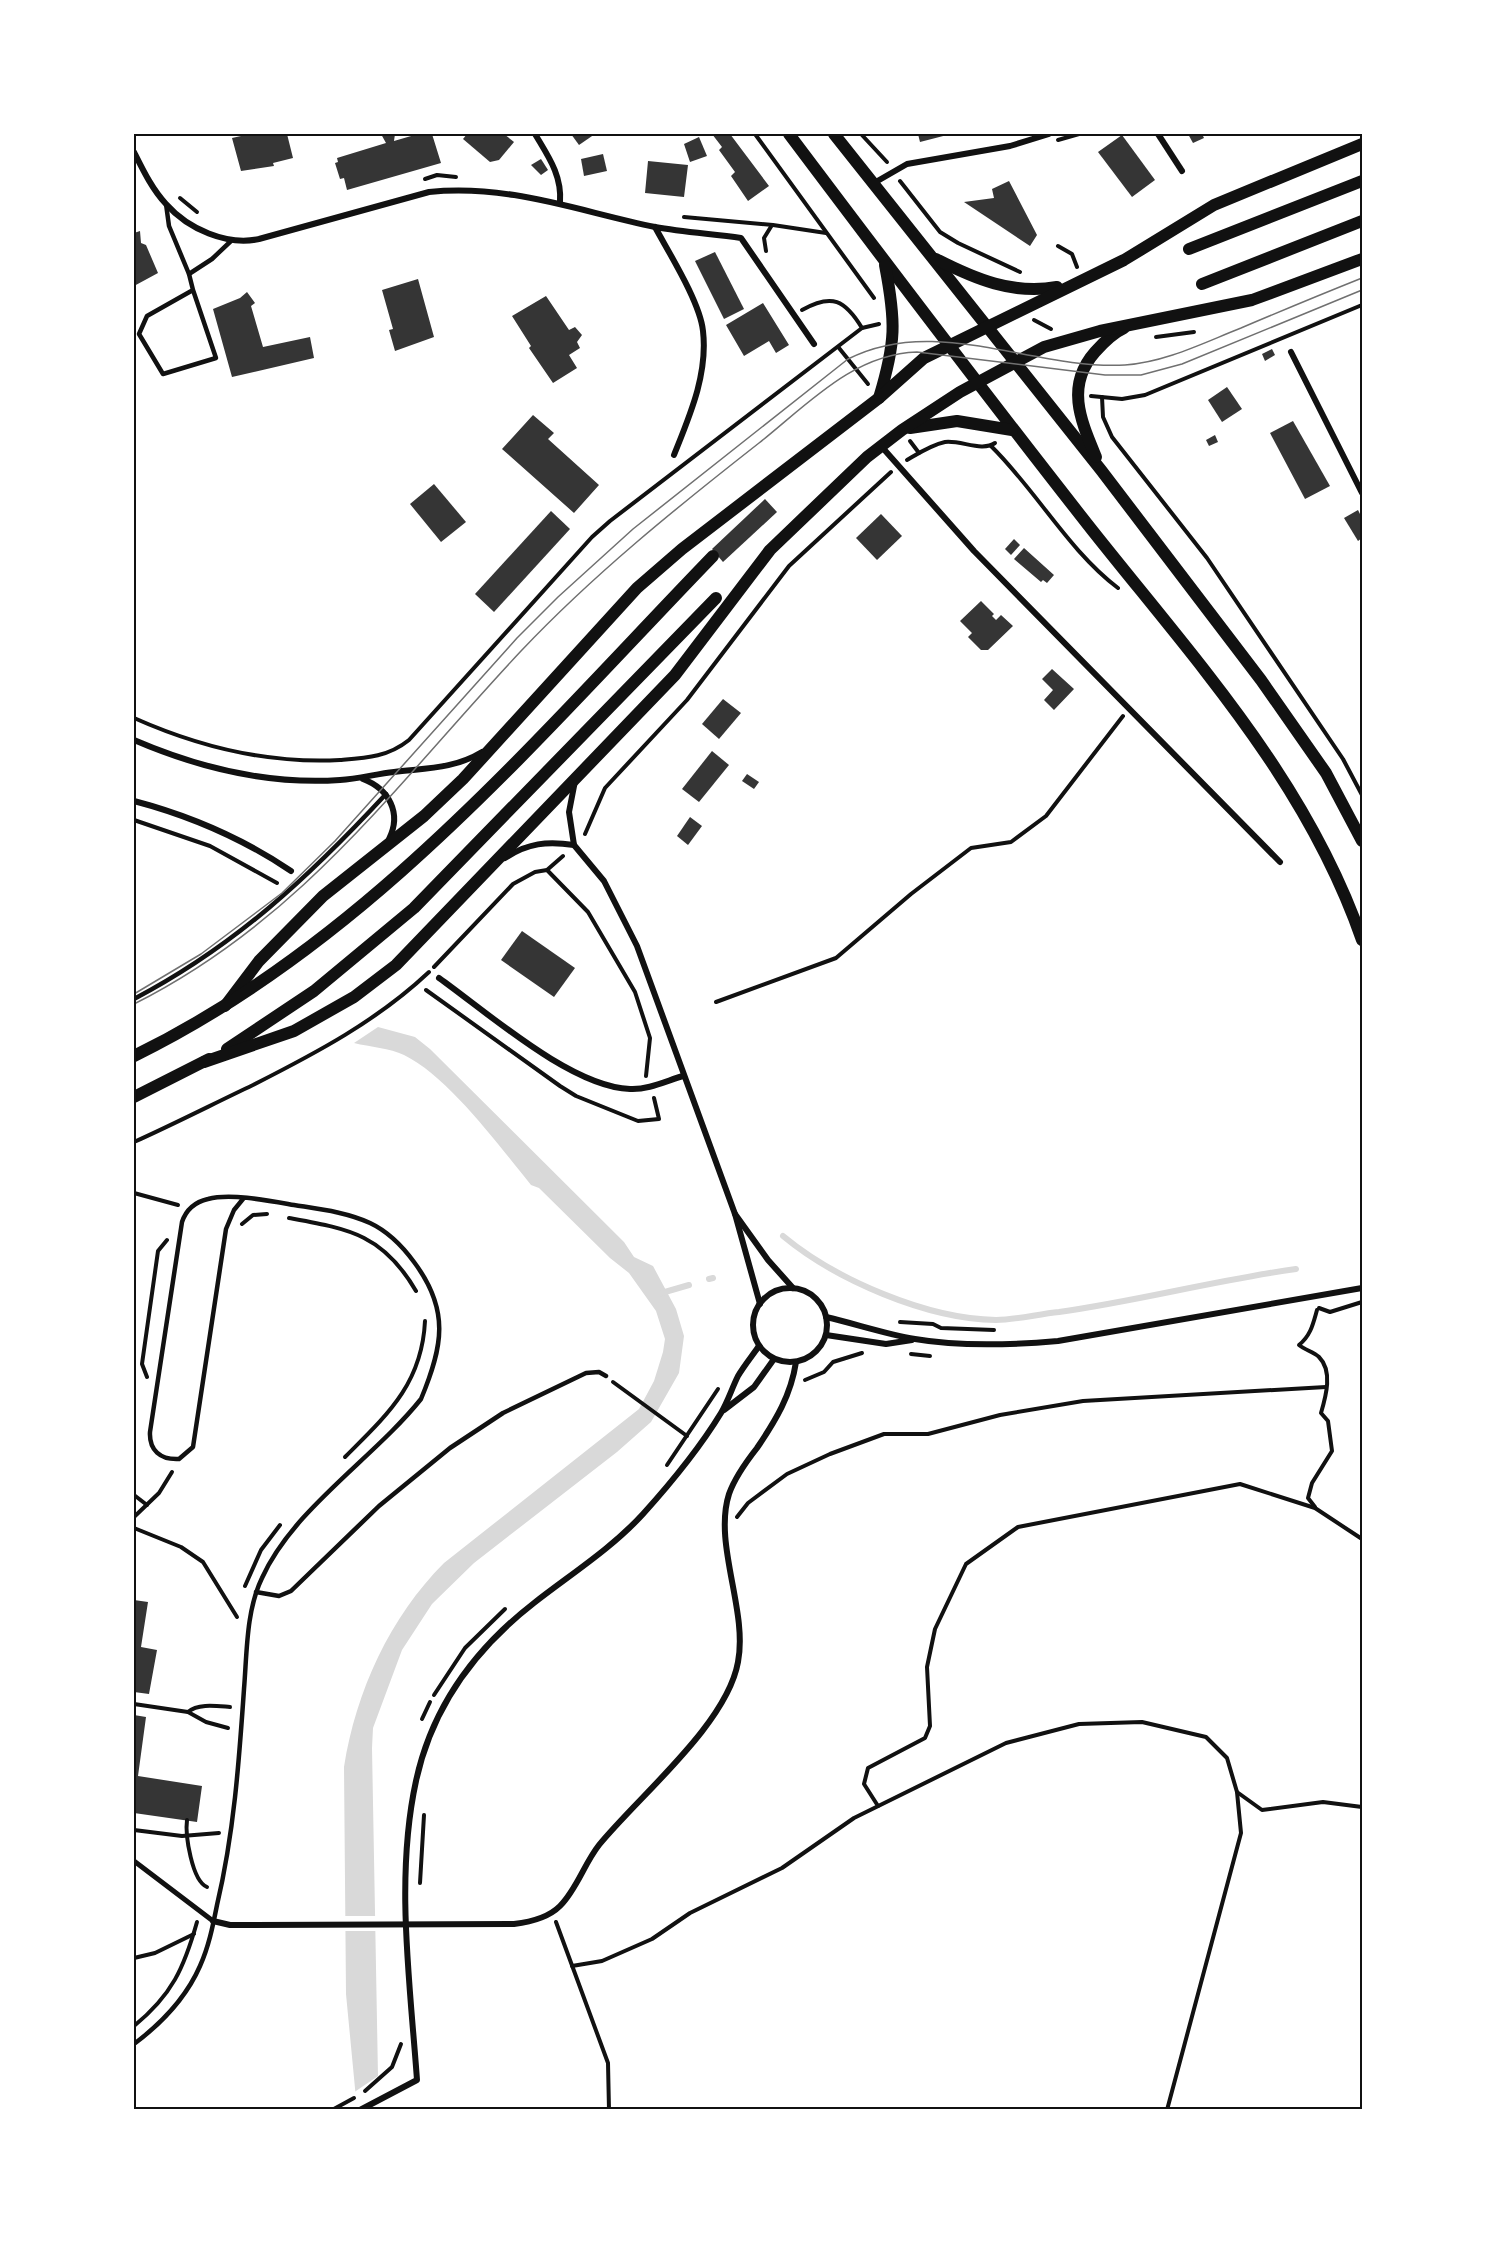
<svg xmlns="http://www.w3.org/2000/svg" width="1496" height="2243" font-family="'Varela Round',sans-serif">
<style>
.water{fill:#d9d9d9}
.pier{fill:#fff}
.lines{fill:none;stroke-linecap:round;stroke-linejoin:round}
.stream{stroke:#d9d9d9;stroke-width:6}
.building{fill:#353535}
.path{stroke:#111;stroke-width:4}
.service{stroke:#111;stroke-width:4.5}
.pedestrian{stroke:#111;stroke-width:5}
.minor{stroke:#111;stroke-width:6}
.secondary{stroke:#111;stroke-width:12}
.tram{stroke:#707070;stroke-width:1.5}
.neatline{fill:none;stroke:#111;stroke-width:2}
</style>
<rect width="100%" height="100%" fill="#fff"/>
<path class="water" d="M 378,1027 L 415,1037 L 430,1049 L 624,1242 L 634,1257 L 653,1266 L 676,1309 L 684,1336 L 679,1373 L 651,1422 L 617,1452 L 474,1563 L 432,1604 L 402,1650 L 373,1728 L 372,1748 L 378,2076 L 384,2110 L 357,2109 L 346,1994 L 344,1767 C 356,1691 390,1617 444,1563 L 639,1409 L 654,1381 L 663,1352 L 665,1339 L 656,1311 L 629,1273 L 610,1258 L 539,1188 L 531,1185 C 499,1146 449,1077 404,1055 C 390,1048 370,1047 354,1043 Z"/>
<g class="pier">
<path d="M 343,1916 L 378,1916 L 379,1931 L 343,1931 Z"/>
<path d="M 381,2074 L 387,2110 L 354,2110 L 353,2093 Z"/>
</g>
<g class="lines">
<g class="stream">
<path d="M 783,1236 C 836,1280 927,1319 996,1320 C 1016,1320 1038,1314 1059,1312 C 1138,1301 1216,1280 1296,1269"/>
<path d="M 709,1279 L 713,1278"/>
<path d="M 658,1294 L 689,1285"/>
</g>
</g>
<g class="building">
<path d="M 250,134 L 287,134 L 293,158 L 273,163 L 274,166 L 241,171 L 232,138 Z"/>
<path d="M 381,134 L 395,134 L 394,141 L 418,134 L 432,134 L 441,163 L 347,190 L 344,178 L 340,179 L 335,163 L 338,162 L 337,158 L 386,143 Z"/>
<path d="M 467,134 L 504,134 L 514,142 L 499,160 L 490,162 L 463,139 Z"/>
<path d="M 571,134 L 595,134 L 579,145 Z"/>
<path d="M 712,134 L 730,134 L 769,186 L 748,201 L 731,176 L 735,172 L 719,150 L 722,147 Z"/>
<path d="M 918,134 L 951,134 L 920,142 Z"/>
<path d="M 1188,134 L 1202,134 L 1204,138 L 1193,143 Z"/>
<path d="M 1122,135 L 1155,180 L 1132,197 L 1098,152 Z"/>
<path d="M 699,137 L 707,156 L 690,162 L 684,144 Z"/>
<path d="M 603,154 L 607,171 L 584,176 L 581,159 Z"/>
<path d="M 541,159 L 548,170 L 541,175 L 531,165 Z"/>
<path d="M 648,161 L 688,165 L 684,197 L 645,193 Z"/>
<path d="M 1009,181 L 1037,235 L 1030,246 L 964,202 L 994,198 L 992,189 Z"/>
<path d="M 140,231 L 141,243 L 146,245 L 158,273 L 134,286 L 134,233 Z"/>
<path d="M 715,252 L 744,309 L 724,319 L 695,261 Z"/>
<path d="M 418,279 L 434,337 L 395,351 L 389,330 L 393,329 L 382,290 Z"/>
<path d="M 247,292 L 255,303 L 251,306 L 263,347 L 310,337 L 314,358 L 232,377 L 213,309 L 240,298 Z"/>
<path d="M 546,296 L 569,330 L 575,327 L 582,335 L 577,342 L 580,348 L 569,355 L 577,368 L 553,383 L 529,348 L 531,346 L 512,316 Z"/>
<path d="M 763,303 L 789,345 L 776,353 L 769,341 L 744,356 L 726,325 Z"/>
<path d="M 1272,349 L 1275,355 L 1265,361 L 1262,354 Z"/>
<path d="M 1227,387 L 1242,409 L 1222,422 L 1208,400 Z"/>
<path d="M 533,415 L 554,433 L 548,439 L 599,485 L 574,513 L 502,449 Z"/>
<path d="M 1293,421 L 1330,486 L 1305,499 L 1270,433 Z"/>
<path d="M 1215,435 L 1218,442 L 1209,446 L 1206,440 Z"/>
<path d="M 434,484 L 466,522 L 441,542 L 410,504 Z"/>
<path d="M 765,499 L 777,512 L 723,562 L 712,549 Z"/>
<path d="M 1358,510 L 1362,518 L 1362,538 L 1358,541 L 1344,518 Z"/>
<path d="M 551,511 L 570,529 L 494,612 L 475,594 Z"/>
<path d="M 881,514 L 902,536 L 877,560 L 856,538 Z"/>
<path d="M 1014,539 L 1020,545 L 1011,555 L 1005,549 Z"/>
<path d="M 1024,548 L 1054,575 L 1047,583 L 1043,580 L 1041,582 L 1014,559 Z"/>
<path d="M 981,601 L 994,614 L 992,616 L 996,620 L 1001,615 L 1013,626 L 988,650 L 981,650 L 968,637 L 972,633 L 960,621 Z"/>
<path d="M 1052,669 L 1074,689 L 1054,710 L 1044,700 L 1053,690 L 1042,679 Z"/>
<path d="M 723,699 L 741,713 L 719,739 L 702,724 Z"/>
<path d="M 712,751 L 729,765 L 699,802 L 682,789 Z"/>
<path d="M 747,774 L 759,782 L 754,789 L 742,781 Z"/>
<path d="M 690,817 L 702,826 L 688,845 L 677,836 Z"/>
<path d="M 522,931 L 575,968 L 554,997 L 501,960 Z"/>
<path d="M 134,1600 L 148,1602 L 141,1647 L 157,1650 L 149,1694 L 134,1692 Z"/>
<path d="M 134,1715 L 146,1717 L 138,1776 L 202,1786 L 197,1822 L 134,1813 Z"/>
</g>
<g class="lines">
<g class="path">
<path d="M 755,134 L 874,298"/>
<path d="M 861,134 L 887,162"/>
<path d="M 1058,140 L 1079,134"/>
<path d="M 425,179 L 437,175 L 456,177"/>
<path d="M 900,181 L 940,232 L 958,243 L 1020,272"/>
<path d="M 180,198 L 197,212"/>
<path d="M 684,217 L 773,225 L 826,233"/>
<path d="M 1058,246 L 1072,254 L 1077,267"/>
<path d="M 766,251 L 764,238 L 772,225"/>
<path d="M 802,310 C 832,293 845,300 862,328"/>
<path d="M 1034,320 L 1051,329"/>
<path d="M 1156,337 L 1194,332"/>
<path d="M 839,348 L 868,384"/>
<path d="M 1091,396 L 1122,399 L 1145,395 L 1362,305"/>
<path d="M 1102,397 L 1103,417 L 1112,437 L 1207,558 L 1343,759 L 1362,795"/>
<path d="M 910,441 L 919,453"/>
<path d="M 991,446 C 1036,490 1068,550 1118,588"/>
<path d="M 907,460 C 919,453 931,445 945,442 C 961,440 982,452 995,443"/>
<path d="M 134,718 C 199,747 267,764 340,760 C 366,758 388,757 409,740 L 592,537 L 610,521 L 862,328 L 879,324"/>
<path d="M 134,820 L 210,846 L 277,883"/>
<path d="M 585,834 L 605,788 L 687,700 L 789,566 L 891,472"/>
<path d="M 547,870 L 588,912 L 635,992 L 650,1038 L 646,1076"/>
<path d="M 434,967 L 513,884 L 535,872 L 547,870 L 563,856"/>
<path d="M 426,990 L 560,1086 L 576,1096 L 638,1121 L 659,1119 L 654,1098"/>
<path d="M 716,1002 L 836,958 L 911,894 L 971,848 L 1011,842 L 1046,816 L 1123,716"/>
<path d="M 134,1142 C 174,1124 213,1104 253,1085 C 316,1053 377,1021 429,972"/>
<path d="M 134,1193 L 178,1205"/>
<path d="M 289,1218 C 349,1229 383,1234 416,1291"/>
<path d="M 242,1224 L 253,1215 L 267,1214"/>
<path d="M 1319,1308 L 1330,1312 L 1362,1302"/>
<path d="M 900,1322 L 933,1324 L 941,1328 L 994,1330"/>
<path d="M 911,1354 L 930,1356"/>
<path d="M 147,1377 L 142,1364 L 158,1251 L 167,1240"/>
<path d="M 805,1380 L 824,1372 L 833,1362 L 862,1353"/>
<path d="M 613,1382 L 687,1436"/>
<path d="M 345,1457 C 387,1415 422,1384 425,1321"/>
<path d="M 667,1465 L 718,1389"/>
<path d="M 134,1495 L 147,1505"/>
<path d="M 1315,1507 L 1308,1498 L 1312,1483 L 1332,1451 L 1328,1421 L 1321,1413 C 1326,1396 1333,1371 1319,1357 C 1314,1352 1305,1350 1299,1345 C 1311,1335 1313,1324 1317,1310"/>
<path d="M 134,1517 L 159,1493 L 172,1472"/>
<path d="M 737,1517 L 748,1503 L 787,1474 L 830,1454 L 884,1434 L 928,1434 L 1000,1415 L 1083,1401 L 1326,1387"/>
<path d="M 134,1528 L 181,1547 L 203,1562 L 237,1617"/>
<path d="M 245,1586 L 261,1550 L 280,1525"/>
<path d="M 434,1695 L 465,1648 L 505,1609"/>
<path d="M 134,1704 L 188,1712"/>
<path d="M 422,1719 L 430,1702"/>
<path d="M 228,1728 L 206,1722 L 188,1712 C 198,1703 217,1706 230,1707"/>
<path d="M 878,1806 L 864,1784 L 868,1768 L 925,1738 L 930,1726 L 927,1667 L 935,1629 L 966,1564 L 1018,1527 L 1240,1484 L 1315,1508 L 1362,1539"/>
<path d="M 187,1820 C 185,1835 192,1881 207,1887"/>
<path d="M 134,1830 L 182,1836 L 219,1833"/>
<path d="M 420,1883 L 424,1815"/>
<path d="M 556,1922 L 608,2063 L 609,2110"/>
<path d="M 134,1958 L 155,1953 L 194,1934"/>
<path d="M 572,1966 L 602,1961 L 652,1939 L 690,1913 L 782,1868 L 854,1818 L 1006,1743 L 1079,1724 L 1142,1722 L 1206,1737 L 1227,1758 L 1237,1792 L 1262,1810 L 1323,1802 L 1362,1807"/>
<path d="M 134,2026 C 172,1995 184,1968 197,1922"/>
<path d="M 365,2091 L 392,2067 L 401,2044"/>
<path d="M 332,2110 L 354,2098"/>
<path d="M 1167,2110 L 1241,1833 L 1237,1792"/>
</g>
<g class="service">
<path d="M 166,204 L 169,226 L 189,274 L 212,259 L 231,241"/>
<path d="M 189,274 L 193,290 L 147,316 L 139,334 L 163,374 L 216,358 L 193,290"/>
<path d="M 134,999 C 235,946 309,877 386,794"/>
<path d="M 256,1592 L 279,1596 L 291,1591 L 379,1506 L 450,1448 L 503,1413 L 586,1373 L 599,1372 L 606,1376"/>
<path d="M 134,2044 C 162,2023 186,1998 200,1966 C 209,1946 213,1925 217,1905 C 234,1833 239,1762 244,1689 C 247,1653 246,1611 262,1578 C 293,1509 374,1458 421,1399 C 443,1346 450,1310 414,1262 C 403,1247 387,1231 370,1223 C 346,1212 319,1209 294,1205 C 271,1201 231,1193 208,1199 C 195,1202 186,1210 182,1222 L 150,1432 C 149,1450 160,1460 179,1459 L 193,1447 L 226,1229 L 234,1210 L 243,1199"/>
</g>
<path class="pedestrian" d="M 134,1861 L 213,1921"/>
<g class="minor">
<path d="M 535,134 C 548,156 562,175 560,202"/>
<path d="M 1158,134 L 1182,171"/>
<path d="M 134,152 C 143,170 152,189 166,204 C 188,229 227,246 259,239 L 429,192 C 511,184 577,211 655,227 C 683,232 713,234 741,238 L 814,344"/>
<path d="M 874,183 L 907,164 L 1010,146 L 1049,134"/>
<path d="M 655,227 C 669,253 700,302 703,331 C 708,374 690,415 674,455"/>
<path d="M 1291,352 L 1362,493"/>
<path d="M 881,446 L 974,551 L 1280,862"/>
<path d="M 134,740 C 199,768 268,785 340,780 C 358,779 376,774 394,772 C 426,768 454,769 482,752"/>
<path d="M 363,779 C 389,789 402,813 389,839"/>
<path d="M 575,781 L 569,812 L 574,845 L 604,881 L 637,946 L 735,1214 L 760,1304"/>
<path d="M 134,801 C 191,816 242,838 291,871"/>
<path d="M 505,858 C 528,843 547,841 574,845"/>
<path d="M 439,978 C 487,1012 571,1087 630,1089 C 648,1090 666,1081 683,1076"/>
<path d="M 735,1214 L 768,1260 L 793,1288"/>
<circle cx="790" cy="1325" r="37"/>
<path d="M 826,1317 C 856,1324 886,1334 915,1339 C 961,1347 1012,1345 1058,1341 L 1362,1288"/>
<path d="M 826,1335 L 886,1344 L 912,1340"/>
<path d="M 724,1410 L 754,1387 L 774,1359"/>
<path d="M 213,1921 L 230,1925 L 514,1924 C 531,1922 548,1918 560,1906 C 577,1889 584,1864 599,1845 C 640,1795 727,1724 738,1662 C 748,1610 713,1544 729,1494 C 735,1477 746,1462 757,1448 C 776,1420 791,1395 796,1362"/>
<path d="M 360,2110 L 417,2080 C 410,1982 395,1877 416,1781 C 432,1707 476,1648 534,1603 C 571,1574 611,1549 643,1514 C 671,1483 699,1449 721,1413 C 728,1401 732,1388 738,1376 C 744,1366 752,1356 759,1346"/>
</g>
<g class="secondary">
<path d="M 789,134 C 889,267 989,399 1092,530 C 1195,660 1307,781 1362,940"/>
<path d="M 834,134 L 1101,470 L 1261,680 L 1326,773 L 1362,841"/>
<path d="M 1189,249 L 1362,181"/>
<path d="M 936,259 C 975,279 1013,295 1057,287"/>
<path d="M 1202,284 L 1362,221"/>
<path d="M 879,398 C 896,342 896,322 885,265"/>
<path d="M 910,428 L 957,421 L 1012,430"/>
<path d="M 1096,457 C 1081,421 1065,386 1095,352 C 1103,343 1113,333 1124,328"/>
<path d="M 225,1006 L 259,961 L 323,896 L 424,816 L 463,779 L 637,588 L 682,549 L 879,398 L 924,358 L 1124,260 L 1214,205 L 1362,144"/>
<path d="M 227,1049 L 314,991 L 414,908 L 716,598"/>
<path d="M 134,1056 C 367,942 536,739 713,556"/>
<path d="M 204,1062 L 294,1031 L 354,997 L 396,965 L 675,675 L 770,550 L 867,457 L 902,430 L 960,392 L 1044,347 L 1100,331 L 1252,300 L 1362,259"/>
<path d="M 134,1097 L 209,1059"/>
</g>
<g class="tram">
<path d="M 134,994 L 201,954 L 282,893 L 335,841 L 517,638 L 558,597 L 633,529 L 848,359 C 936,314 1032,370 1125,365 C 1166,362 1203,343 1241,328 C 1281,311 1322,294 1362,278"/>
<path d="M 134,1004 C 303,919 396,784 521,651 C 594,574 676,508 759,443 C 807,405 853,354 917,352 L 1105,375 L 1141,375 L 1182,364 L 1362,290"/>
</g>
</g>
<rect width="1496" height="2243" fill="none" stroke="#ffffff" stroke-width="270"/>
<rect x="135" y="135" width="1226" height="1973" class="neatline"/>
</svg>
